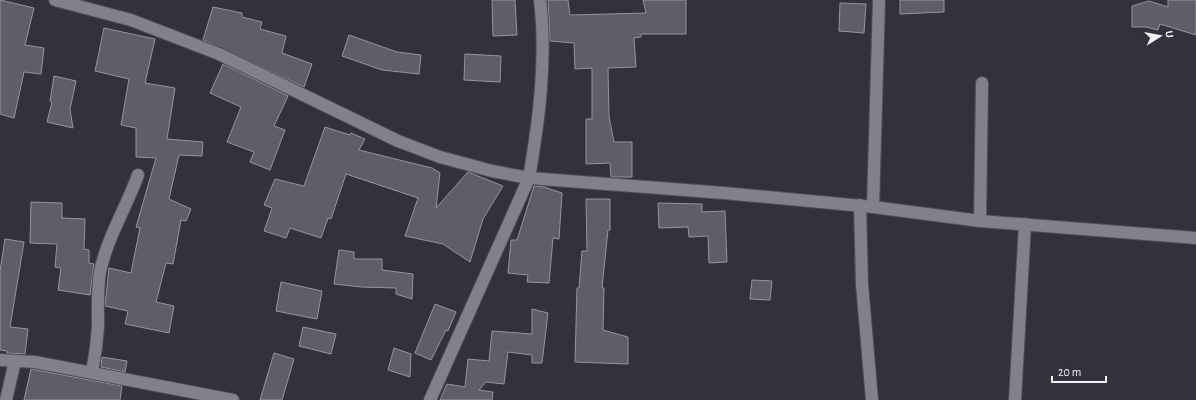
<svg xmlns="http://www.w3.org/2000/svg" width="1196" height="400" font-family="'Alegreya Sans',sans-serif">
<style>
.building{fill:#5f5d69;stroke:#9794a2}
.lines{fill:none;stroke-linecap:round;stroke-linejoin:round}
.minor-casing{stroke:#504d56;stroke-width:14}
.minor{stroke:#83808c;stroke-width:12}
</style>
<rect width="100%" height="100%" fill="#34313c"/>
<g class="building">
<path d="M 0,0 L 34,8 L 25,45 L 44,48 L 41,74 L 24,72 L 14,118 L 0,114 Z"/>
<path d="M 492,0 L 515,0 L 517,35 L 493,36 Z"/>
<path d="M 548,0 L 568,0 L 570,15 L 646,13 L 643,0 L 686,0 L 686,34 L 641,34 L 641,37 L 634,38 L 636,67 L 608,68 L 609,117 L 614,142 L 632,142 L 632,177 L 611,177 L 610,163 L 586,164 L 586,119 L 592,119 L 592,68 L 575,69 L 574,43 L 550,41 Z"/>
<path d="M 900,0 L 944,0 L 944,12 L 900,14 Z"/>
<path d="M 1168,0 L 1196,0 L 1196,35 L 1160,24 L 1158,30 L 1146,27 L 1132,27 L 1132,6 L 1149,1 L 1168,7 Z"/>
<path d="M 840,3 L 866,4 L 864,33 L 839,31 Z"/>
<path d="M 213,7 L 242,13 L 242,17 L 262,22 L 260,29 L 286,36 L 282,53 L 312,64 L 304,87 L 203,40 Z"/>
<path d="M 104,28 L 155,39 L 145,83 L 175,88 L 167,139 L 203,142 L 202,156 L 179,155 L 169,199 L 191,209 L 186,221 L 181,220 L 173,264 L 166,263 L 156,302 L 174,306 L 169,333 L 125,324 L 128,311 L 105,306 L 109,268 L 131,273 L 140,228 L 136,227 L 156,158 L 136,157 L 136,128 L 121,125 L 129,79 L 95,71 Z"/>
<path d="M 349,35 L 397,52 L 421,55 L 419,74 L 382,70 L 342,56 Z"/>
<path d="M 465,54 L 501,56 L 500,82 L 464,80 Z"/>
<path d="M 223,64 L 288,96 L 274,126 L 285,130 L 270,170 L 250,162 L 254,152 L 227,142 L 241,107 L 210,93 Z"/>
<path d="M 54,76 L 76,81 L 70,109 L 73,128 L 47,122 L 52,102 L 50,101 Z"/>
<path d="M 325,127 L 350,135 L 351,133 L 365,139 L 359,150 L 432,168 L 440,173 L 436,208 L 468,172 L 503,186 L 483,219 L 470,262 L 443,244 L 405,236 L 418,198 L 346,174 L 331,219 L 328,218 L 321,238 L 290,228 L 286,238 L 264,231 L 272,208 L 264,205 L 275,179 L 304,186 Z"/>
<path d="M 534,186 L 544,187 L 562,193 L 559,239 L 553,238 L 549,283 L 527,282 L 528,275 L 508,273 L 511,240 L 517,240 Z"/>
<path d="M 586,199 L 610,199 L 610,230 L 608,230 L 602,288 L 604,288 L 603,330 L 628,337 L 628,364 L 575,362 L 577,288 L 579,288 L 582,251 L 587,251 Z"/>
<path d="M 31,202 L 62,203 L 62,218 L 85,219 L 84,249 L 89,250 L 89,263 L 94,264 L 90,295 L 58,290 L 61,268 L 55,267 L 57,244 L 30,243 Z"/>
<path d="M 658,203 L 702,204 L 702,212 L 725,211 L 727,262 L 709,263 L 708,236 L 689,237 L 688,227 L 659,228 Z"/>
<path d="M 5,239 L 24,242 L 10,327 L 28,329 L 25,354 L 7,353 L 7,351 L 0,350 L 0,271 Z"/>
<path d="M 339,250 L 354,252 L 354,259 L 382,259 L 382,270 L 413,274 L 412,299 L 396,294 L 396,288 L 361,287 L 334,284 Z"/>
<path d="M 752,280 L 772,281 L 770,300 L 750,299 Z"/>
<path d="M 281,282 L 322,291 L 317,319 L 276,311 Z"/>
<path d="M 435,304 L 456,312 L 448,331 L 446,330 L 431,360 L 415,353 Z"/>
<path d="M 532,309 L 548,313 L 542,363 L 532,363 L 532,355 L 508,352 L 504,384 L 486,382 L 479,390 L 493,392 L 492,400 L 440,400 L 447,384 L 465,387 L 468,359 L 489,361 L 492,331 L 532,334 Z"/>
<path d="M 303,327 L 336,334 L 331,354 L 299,346 Z"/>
<path d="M 394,348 L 411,354 L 410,377 L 388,370 Z"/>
<path d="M 274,353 L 294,359 L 282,400 L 260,400 Z"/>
<path d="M 102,357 L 127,361 L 125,372 L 101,367 Z"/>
<path d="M 31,369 L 122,386 L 120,400 L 24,400 Z"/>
</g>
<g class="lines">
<defs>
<g id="minor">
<path d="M 55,0 L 131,20 L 219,54 L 398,141 L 440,157 L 492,171 L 529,178 L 724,193 L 873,207 L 980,221 L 1196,238"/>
<path d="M 860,205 L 862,284 L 872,400"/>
<path d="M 873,207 L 879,0"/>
<path d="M 980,221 L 982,83"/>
<path d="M 0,360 L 35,362 L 233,400"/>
<path d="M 92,372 C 95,357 97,342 98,327 C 98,308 97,291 100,272 C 107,238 126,208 138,175"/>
<path d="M 6,400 L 15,361"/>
<path d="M 430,400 L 529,178 C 539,120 547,59 540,0"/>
<path d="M 1015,400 L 1025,224"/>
</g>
</defs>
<use href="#minor" class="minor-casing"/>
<use href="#minor" class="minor"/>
</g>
<g transform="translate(1160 36) rotate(79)" stroke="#34313c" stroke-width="3" paint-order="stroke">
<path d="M0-3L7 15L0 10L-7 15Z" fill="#f3f1f8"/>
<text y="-6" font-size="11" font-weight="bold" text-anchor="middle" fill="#f3f1f8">U</text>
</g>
<path d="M1052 376v6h54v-6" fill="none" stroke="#f3f1f8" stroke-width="2"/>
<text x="1058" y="376" font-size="12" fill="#f3f1f8" stroke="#34313c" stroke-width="3" paint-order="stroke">20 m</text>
</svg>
